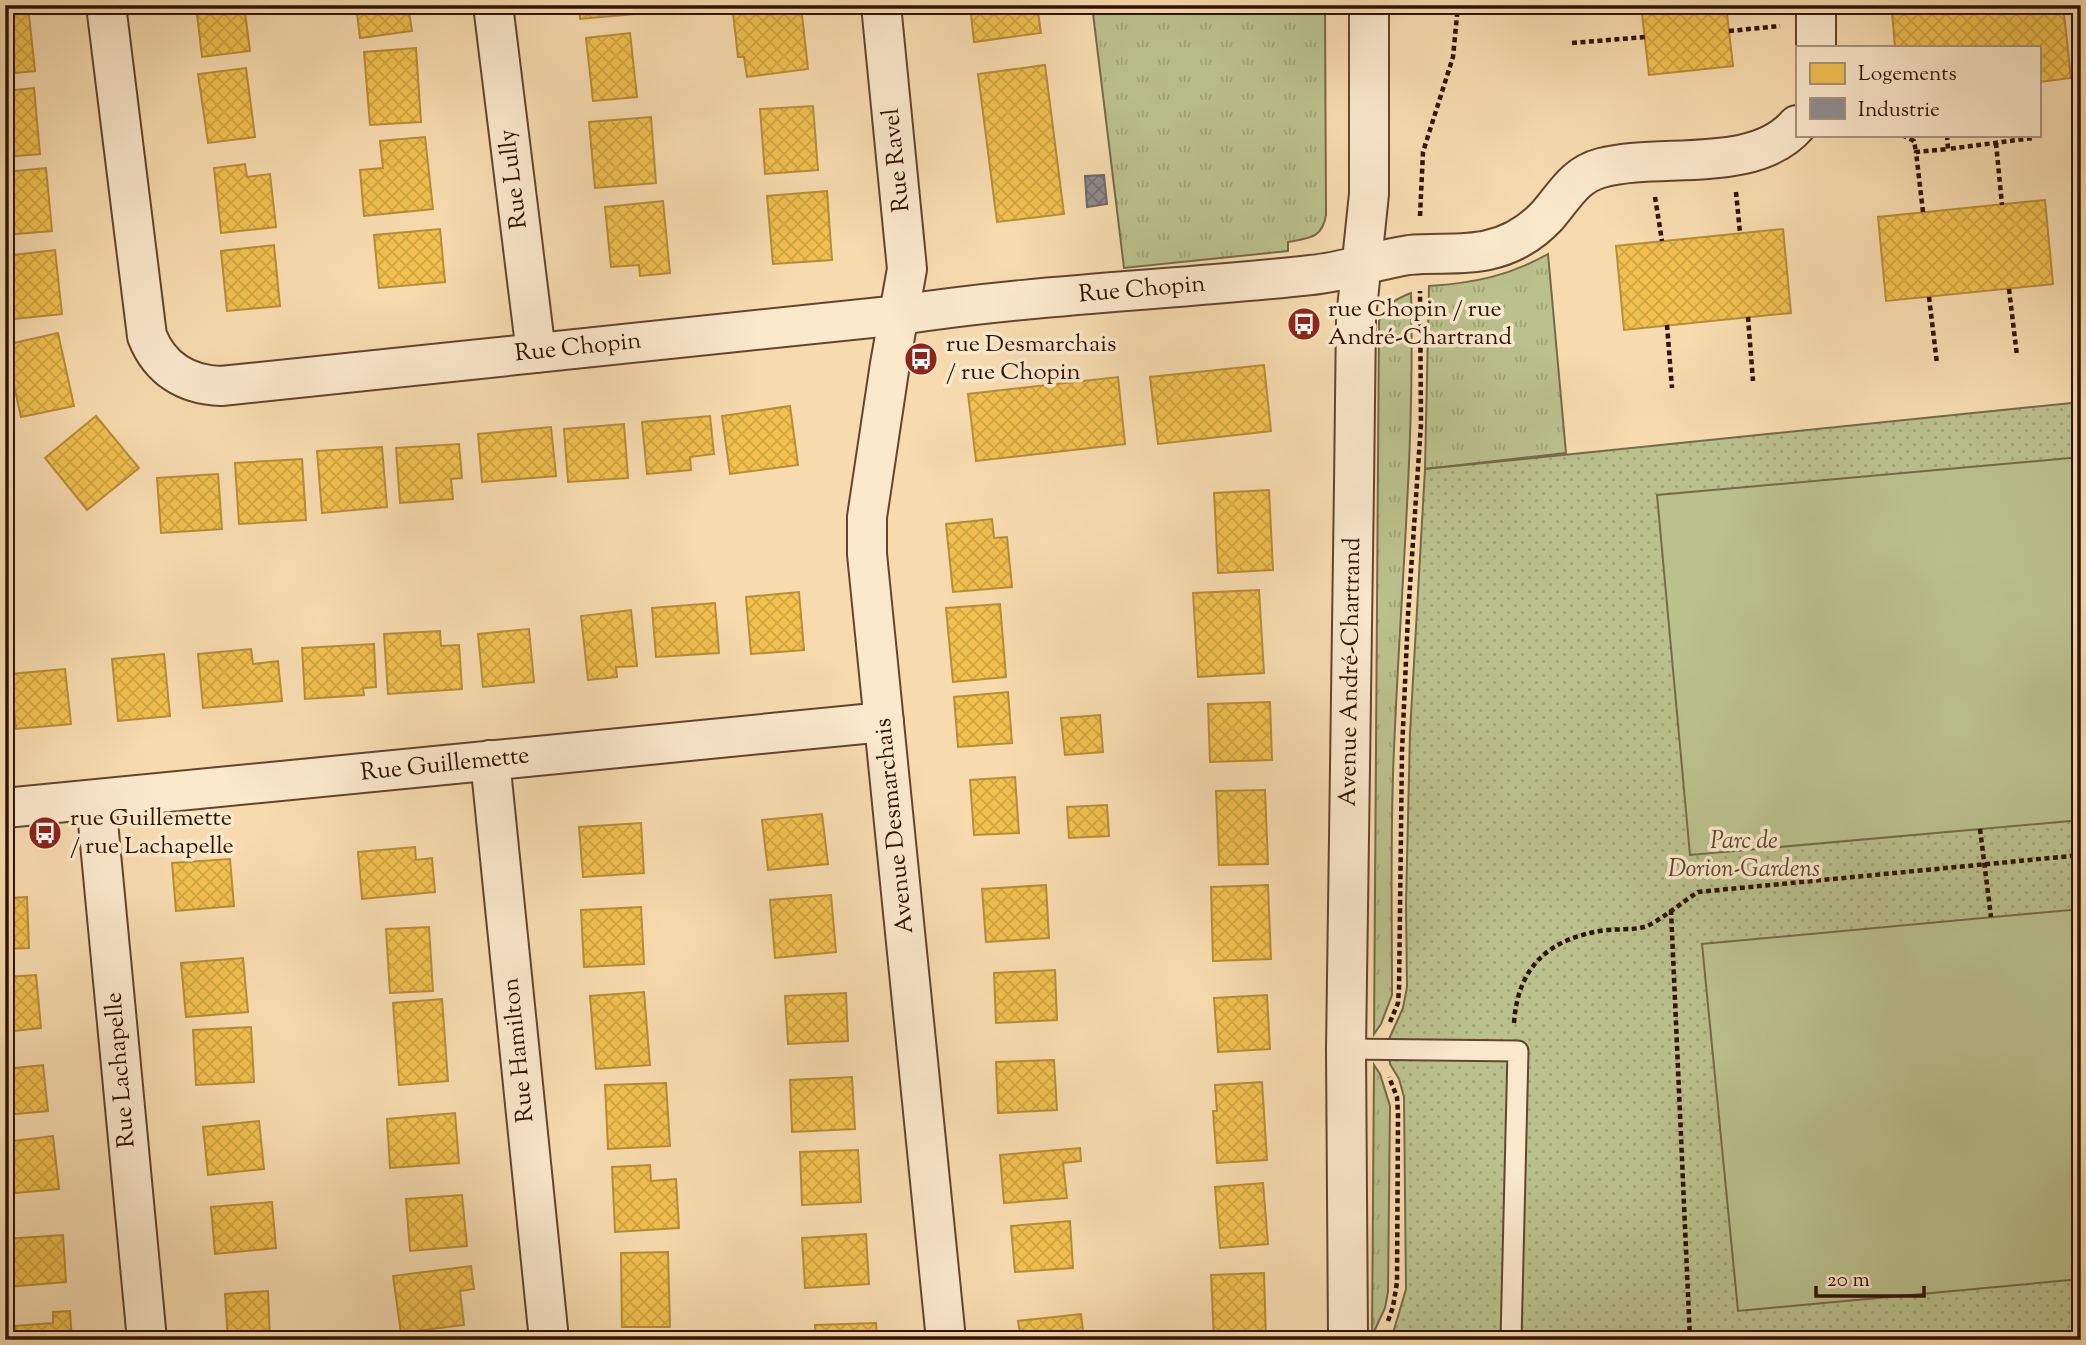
<svg xmlns="http://www.w3.org/2000/svg" width="2086" height="1345" font-family="'Sorts Mill Goudy',serif">
<style>
.grass{fill:url(#grass-tufts);stroke:#766a48;stroke-width:2}
.park{fill:url(#park-dots);stroke:#766a48;stroke-width:2}
.pitch{fill:#bac18d;stroke:#766a48;stroke-width:2}
.homes{fill:url(#homes-cross-hatch);stroke:#b88d37;stroke-width:2}
.industry{fill:url(#industry-cross-hatch);stroke:#716867;stroke-width:2}
.lines{fill:none;stroke-linecap:round;stroke-linejoin:round}
.service-casing{stroke:#62452d;stroke-width:23}
.minor-casing{stroke:#62452d;stroke-width:42}
.path{stroke:#311302;stroke-width:4.5;stroke-dasharray:5 3.5;stroke-linecap:butt}
.service{stroke:#fae8cb;stroke-width:19}
.minor{stroke:#fae8cb;stroke-width:38}
.labels{text-anchor:middle;dominant-baseline:central;stroke-width:7;stroke-linejoin:round;paint-order:stroke}
.street-label{font-size:24px;fill:#311302;stroke:#fae8cb}
.poi-label{font-size:24px;fill:#311302;stroke:#fae8cb;text-anchor:start}
.park-label{font-size:24px;font-style:italic;fill:#5a472c;stroke:#fae8cb}
</style>
<defs>
<pattern id="grass-tufts" width="24" height="20" patternUnits="userSpaceOnUse" patternTransform="scale(1.75)"><rect width="24" height="20" fill="#bac18d"/><path d="M3 7l-1-3M5 7V3M7 7l1-3M15 17l-1-3M17 17v-4M19 17l1-3" fill="none" stroke="#a0a578"/></pattern>
<pattern id="park-dots" width="8" height="8" patternUnits="userSpaceOnUse" patternTransform="scale(1.75)"><rect width="8" height="8" fill="#bac18d"/><path d="M2 2h.1M6 6h.1" fill="none" stroke="#a0a578" stroke-width="1.8" stroke-linecap="round"/></pattern>
<pattern id="homes-cross-hatch" width="8" height="8" patternUnits="userSpaceOnUse" patternTransform="scale(1.75)"><rect width="8" height="8" fill="#f2c14e"/><path d="M0 0l8 8M0 8l8-8" fill="none" stroke="#d0a542"/></pattern>
<pattern id="industry-cross-hatch" width="8" height="8" patternUnits="userSpaceOnUse" patternTransform="scale(1.75)"><rect width="8" height="8" fill="#8d8d92"/><path d="M0 0l8 8M0 8l8-8" fill="none" stroke="#747275"/></pattern>
</defs>
<rect width="100%" height="100%" fill="#f7dbaf"/>
<filter id="stains"><feTurbulence type="fractalNoise" baseFrequency=".00286" numOctaves="4"/><feColorMatrix values="0 0 0 0 .2 0 0 0 0 .09 0 0 0 0 .02 0 0 0 .5 -.17"/></filter>
<radialGradient id="worn" r=".72"><stop offset=".6" stop-color="#630" stop-opacity="0"/><stop offset="1" stop-color="#630" stop-opacity=".3"/></radialGradient>
<g class="grass">
<path d="M 1092,5 L 1325,5 L 1326,215 C 1322,239 1309,238 1288,242 L 1288,251 L 1124,268 Z"/>
<path d="M 1548,254 L 1566,453 L 1425,469 L 1429,286 C 1474,283 1509,276 1548,254 Z"/>
<path d="M 1411,293 C 1415,446 1400,597 1394,750 C 1390,831 1392,913 1392,995 L 1381,1024 L 1374,1034 L 1379,321 C 1386,305 1395,299 1411,293 Z"/>
<path d="M 1374,1065 L 1380,1074 L 1390,1106 L 1388,1292 L 1385,1308 L 1372,1336 Z"/>
</g>
<path class="park" d="M 2081,402 L 2081,1340 L 1391,1340 L 1406,1289 L 1404,1097 L 1399,1079 L 1390,1064 L 1389,1039 L 1403,1008 L 1407,987 L 1406,904 L 1410,733 L 1425,469 Z"/>
<g class="pitch">
<path d="M 2081,457 L 2081,820 L 1690,855 L 1657,495 Z"/>
<path d="M 2081,909 L 2081,1279 L 1738,1311 L 1702,944 Z"/>
</g>
<g class="homes">
<path d="M 196,5 L 244,5 L 250,51 L 202,57 Z"/>
<path d="M 356,5 L 408,5 L 412,31 L 360,38 Z"/>
<path d="M 579,5 L 633,5 L 634,14 L 580,19 Z"/>
<path d="M 970,5 L 1037,5 L 1041,33 L 974,42 Z"/>
<path d="M 1641,5 L 1726,5 L 1733,66 L 1649,75 Z"/>
<path d="M 1949,5 L 2063,5 L 2071,78 L 2039,82 L 2039,47 L 1895,47 L 1892,12 Z"/>
<path d="M 28,6 L 35,71 L 5,74 L 5,9 Z"/>
<path d="M 801,6 L 808,69 L 747,77 L 744,57 L 738,57 L 733,13 Z"/>
<path d="M 630,33 L 637,97 L 593,101 L 586,38 Z"/>
<path d="M 416,48 L 421,122 L 370,125 L 364,52 Z"/>
<path d="M 1045,65 L 1064,214 L 997,222 L 978,74 Z"/>
<path d="M 246,68 L 255,137 L 208,143 L 198,74 Z"/>
<path d="M 34,88 L 40,154 L 5,157 L 5,91 Z"/>
<path d="M 813,106 L 818,170 L 765,174 L 760,109 Z"/>
<path d="M 651,117 L 656,183 L 595,188 L 589,122 Z"/>
<path d="M 425,137 L 433,209 L 364,216 L 360,170 L 383,168 L 380,141 Z"/>
<path d="M 245,164 L 247,177 L 270,174 L 276,227 L 221,233 L 214,168 Z"/>
<path d="M 46,168 L 52,231 L 5,235 L 5,172 Z"/>
<path d="M 827,191 L 832,260 L 773,264 L 767,196 Z"/>
<path d="M 2045,200 L 2053,284 L 1886,301 L 1878,217 Z"/>
<path d="M 663,201 L 670,273 L 640,276 L 639,265 L 611,267 L 605,207 Z"/>
<path d="M 440,229 L 445,282 L 379,288 L 374,235 Z"/>
<path d="M 1783,229 L 1791,313 L 1624,330 L 1616,246 Z"/>
<path d="M 274,245 L 280,306 L 227,311 L 221,251 Z"/>
<path d="M 55,250 L 62,314 L 5,320 L 5,256 Z"/>
<path d="M 58,333 L 74,406 L 21,417 L 5,345 Z"/>
<path d="M 1264,365 L 1271,431 L 1158,444 L 1150,377 Z"/>
<path d="M 1118,377 L 1125,444 L 976,461 L 968,394 Z"/>
<path d="M 790,406 L 798,465 L 730,474 L 722,416 Z"/>
<path d="M 96,416 L 139,468 L 87,510 L 45,458 Z"/>
<path d="M 710,416 L 714,454 L 690,457 L 691,470 L 647,474 L 642,422 Z"/>
<path d="M 624,424 L 628,478 L 568,482 L 564,429 Z"/>
<path d="M 551,427 L 556,476 L 482,482 L 478,434 Z"/>
<path d="M 459,444 L 462,478 L 451,479 L 453,499 L 400,503 L 396,448 Z"/>
<path d="M 382,447 L 387,507 L 322,513 L 317,451 Z"/>
<path d="M 302,459 L 306,520 L 239,524 L 235,463 Z"/>
<path d="M 218,474 L 222,529 L 161,533 L 157,478 Z"/>
<path d="M 1269,490 L 1273,570 L 1218,573 L 1214,493 Z"/>
<path d="M 992,519 L 994,538 L 1007,537 L 1012,587 L 953,592 L 946,524 Z"/>
<path d="M 1259,590 L 1264,673 L 1198,677 L 1193,593 Z"/>
<path d="M 799,592 L 804,650 L 751,654 L 746,597 Z"/>
<path d="M 715,603 L 719,653 L 656,657 L 652,608 Z"/>
<path d="M 1000,604 L 1006,677 L 953,682 L 946,608 Z"/>
<path d="M 631,610 L 637,666 L 616,667 L 617,677 L 588,680 L 581,616 Z"/>
<path d="M 529,629 L 534,682 L 483,687 L 478,634 Z"/>
<path d="M 440,631 L 441,646 L 459,645 L 462,689 L 388,694 L 384,634 Z"/>
<path d="M 374,644 L 376,687 L 363,688 L 364,695 L 305,699 L 302,648 Z"/>
<path d="M 251,649 L 253,664 L 278,661 L 282,701 L 203,708 L 198,654 Z"/>
<path d="M 164,654 L 170,716 L 118,721 L 112,659 Z"/>
<path d="M 65,669 L 71,724 L 16,729 L 10,674 Z"/>
<path d="M 1008,692 L 1012,743 L 958,747 L 954,697 Z"/>
<path d="M 1270,702 L 1272,760 L 1210,762 L 1208,704 Z"/>
<path d="M 1100,715 L 1103,752 L 1065,755 L 1061,718 Z"/>
<path d="M 1015,777 L 1019,833 L 974,835 L 970,780 Z"/>
<path d="M 1265,790 L 1268,864 L 1219,865 L 1216,791 Z"/>
<path d="M 1107,805 L 1109,836 L 1069,838 L 1067,807 Z"/>
<path d="M 822,814 L 828,864 L 768,870 L 762,820 Z"/>
<path d="M 641,823 L 644,873 L 583,877 L 579,827 Z"/>
<path d="M 415,847 L 416,860 L 432,858 L 435,892 L 362,899 L 358,852 Z"/>
<path d="M 230,859 L 234,906 L 176,911 L 172,863 Z"/>
<path d="M 1046,885 L 1049,938 L 986,942 L 982,889 Z"/>
<path d="M 1268,885 L 1271,959 L 1213,961 L 1211,887 Z"/>
<path d="M 831,895 L 836,952 L 775,958 L 770,900 Z"/>
<path d="M 27,897 L 29,948 L 5,949 L 5,898 Z"/>
<path d="M 641,907 L 644,964 L 584,967 L 581,910 Z"/>
<path d="M 429,927 L 433,991 L 390,993 L 386,929 Z"/>
<path d="M 243,958 L 248,1012 L 186,1017 L 181,963 Z"/>
<path d="M 1055,970 L 1057,1020 L 996,1023 L 994,973 Z"/>
<path d="M 36,975 L 41,1028 L 5,1032 L 5,977 Z"/>
<path d="M 644,992 L 650,1065 L 596,1069 L 590,996 Z"/>
<path d="M 846,993 L 848,1041 L 788,1044 L 785,996 Z"/>
<path d="M 1267,995 L 1270,1049 L 1218,1052 L 1214,998 Z"/>
<path d="M 442,999 L 448,1081 L 399,1085 L 393,1003 Z"/>
<path d="M 251,1027 L 254,1082 L 196,1085 L 193,1030 Z"/>
<path d="M 1054,1060 L 1057,1110 L 998,1113 L 996,1062 Z"/>
<path d="M 43,1065 L 48,1111 L 5,1115 L 5,1069 Z"/>
<path d="M 852,1077 L 855,1129 L 792,1132 L 790,1080 Z"/>
<path d="M 1262,1082 L 1267,1160 L 1217,1163 L 1213,1111 L 1217,1111 L 1215,1085 Z"/>
<path d="M 666,1083 L 670,1146 L 608,1149 L 605,1085 Z"/>
<path d="M 455,1113 L 459,1163 L 390,1168 L 387,1119 Z"/>
<path d="M 259,1121 L 264,1169 L 208,1175 L 203,1127 Z"/>
<path d="M 53,1136 L 59,1189 L 5,1194 L 5,1142 Z"/>
<path d="M 1080,1148 L 1081,1161 L 1063,1163 L 1067,1198 L 1004,1203 L 1000,1155 Z"/>
<path d="M 858,1150 L 861,1202 L 802,1205 L 800,1152 Z"/>
<path d="M 650,1165 L 651,1181 L 676,1179 L 679,1228 L 615,1232 L 612,1167 Z"/>
<path d="M 1263,1183 L 1268,1244 L 1220,1248 L 1215,1187 Z"/>
<path d="M 462,1195 L 467,1246 L 410,1251 L 406,1199 Z"/>
<path d="M 272,1202 L 276,1248 L 215,1254 L 211,1207 Z"/>
<path d="M 1070,1221 L 1073,1268 L 1015,1272 L 1011,1226 Z"/>
<path d="M 866,1234 L 869,1284 L 805,1288 L 802,1238 Z"/>
<path d="M 63,1235 L 66,1282 L 7,1287 L 5,1239 Z"/>
<path d="M 668,1252 L 670,1327 L 622,1327 L 621,1253 Z"/>
<path d="M 471,1266 L 474,1289 L 460,1291 L 464,1325 L 401,1333 L 393,1276 Z"/>
<path d="M 1264,1273 L 1266,1340 L 1214,1340 L 1211,1275 Z"/>
<path d="M 268,1291 L 270,1339 L 228,1340 L 225,1294 Z"/>
<path d="M 70,1311 L 72,1340 L 16,1340 L 15,1326 L 53,1323 L 53,1312 Z"/>
<path d="M 1081,1314 L 1084,1340 L 1021,1340 L 1018,1321 Z"/>
<path d="M 876,1323 L 877,1340 L 816,1340 L 815,1325 Z"/>
<path d="M 682,1337 L 682,1340 L 631,1340 L 631,1338 Z"/>
</g>
<path class="industry" d="M 1104,175 L 1107,204 L 1087,207 L 1085,176 Z"/>
<g class="lines">
<defs>
<path id="service" d="M 1346,1049 L 1518,1051 L 1511,1340"/>
<g id="minor">
<path d="M 106,5 L 147,336 C 160,369 186,385 221,386 L 900,315 C 1036,294 1174,290 1311,275 C 1344,272 1376,260 1409,255 C 1436,252 1462,256 1488,250 C 1511,245 1531,233 1547,216 C 1564,197 1574,175 1601,168 C 1660,152 1754,175 1797,125"/>
<path d="M 493,5 L 536,353"/>
<path d="M 881,5 L 907,269 L 890,364 L 867,517 L 867,554 L 946,1340"/>
<path d="M 1816,5 L 1816,47"/>
<path d="M 490,760 L 549,1340"/>
<path d="M 96,801 L 147,1340"/>
<path d="M 5,808 L 884,722"/>
<path d="M 1348,1340 L 1346,1049 L 1354,485 L 1356,318 L 1369,194 L 1369,5"/>
</g>
</defs>
<use href="#service" class="service-casing"/>
<use href="#minor" class="minor-casing"/>
<g class="path">
<path d="M 1932,5 L 1933,7"/>
<path d="M 1729,31 L 1780,26"/>
<path d="M 1572,43 L 1645,37"/>
<path d="M 1902,135 L 1914,141 L 1916,152"/>
<path d="M 1947,135 L 1948,149 L 2033,138 L 2033,135"/>
<path d="M 1996,143 L 2002,205"/>
<path d="M 1736,192 L 1740,233"/>
<path d="M 1655,197 L 1662,241"/>
<path d="M 1923,212 L 1916,152 L 1948,149"/>
<path d="M 1420,216 L 1423,152 L 1453,57 L 1458,5"/>
<path d="M 2009,289 L 2017,356"/>
<path d="M 1929,297 L 1937,364"/>
<path d="M 1748,317 L 1753,381"/>
<path d="M 1667,325 L 1672,388"/>
<path d="M 1980,829 L 1991,917"/>
<path d="M 1671,910 L 1690,1340"/>
<path d="M 1390,1022 L 1398,1003 L 1399,989 L 1402,751 L 1408,615 L 1421,424 L 1420,291"/>
<path d="M 1514,1023 C 1518,965 1550,938 1606,930 C 1619,929 1632,930 1644,927 C 1656,924 1685,900 1698,892 L 2081,855"/>
<path d="M 1388,1321 L 1393,1307 L 1397,1282 L 1398,1114 L 1397,1097 L 1389,1077"/>
</g>
<use href="#service" class="service"/>
<use href="#minor" class="minor"/>
</g>
<defs>
<symbol id="bus-disc" viewBox="-11 -11 22 22"><circle r="9.5" fill="#8f2418" stroke="#fae8cb"/><path d="M-5-6H5V4H4V6H2V4H-2V6H-4V4H-5ZM-3.5-4V0h7V-4ZM-3.5 1.2v1.5H-2V1.2ZM2 1.2v1.5H3.5V1.2Z" fill="#fff"/></symbol>
</defs>
<g fill-rule="evenodd">
<use href="#bus-disc" x="1285" y="305" width="38" height="38"/>
<use href="#bus-disc" x="902" y="340" width="38" height="38"/>
<use href="#bus-disc" x="26" y="814" width="38" height="38"/>
</g>
<g class="labels">
<g class="street-label">
<text transform="translate(897 160) rotate(-96)">Rue Ravel</text>
<text transform="translate(514 179) rotate(-97)">Rue Lully</text>
<text transform="translate(1142 290) rotate(-5)">Rue Chopin</text>
<text transform="translate(578 348) rotate(-6)">Rue Chopin</text>
<text transform="translate(1351 672) rotate(-89)">Avenue André-Chartrand</text>
<text transform="translate(445 765) rotate(-6)">Rue Guillemette</text>
<text transform="translate(895 826) rotate(-96)">Avenue Desmarchais</text>
<text transform="translate(519 1050) rotate(-96)">Rue Hamilton</text>
<text transform="translate(121 1070) rotate(-95)">Rue Lachapelle</text>
</g>
<g class="poi-label">
<text x="1328" y="310">rue Chopin / rue<tspan x="1328" dy="28">André-Chartrand</tspan></text>
<text x="946" y="345">rue Desmarchais<tspan x="946" dy="28">/ rue Chopin</tspan></text>
<text x="70" y="819">rue Guillemette<tspan x="70" dy="28">/ rue Lachapelle</tspan></text>
</g>
<g class="park-label">
<text x="1744" y="842">Parc de<tspan x="1744" dy="28">Dorion-Gardens</tspan></text>
</g>
</g>
<rect width="2086" height="1345" fill="none" stroke="#f7dbaf" stroke-width="28"/>
<rect x="7" y="7" width="2072" height="1331" fill="none" stroke="#311302" stroke-width="3.5"/>
<rect x="14" y="14" width="2058" height="1317" fill="none" stroke="#311302" stroke-width="2"/>
<rect x="1796" y="46" width="245" height="91" fill="#fae8cb" stroke="#aa937b" stroke-width="2"/>
<rect x="1810" y="63" width="35" height="21" fill="#f2c14e" stroke="#aa937b" stroke-width="2"/>
<text x="1858" y="80" font-size="21" fill="#311302">Logements</text>
<rect x="1810" y="98" width="35" height="21" fill="#8d8d92" stroke="#aa937b" stroke-width="2"/>
<text x="1858" y="116" font-size="21" fill="#311302">Industrie</text>
<path d="M1816 1286v10h108v-10" fill="none" stroke="#311302" stroke-width="3.5"/>
<text x="1827" y="1286" font-size="21" fill="#311302" stroke="#fae8cb" stroke-width="5" paint-order="stroke">20 m</text>
<rect width="100%" height="100%" filter="url(#stains)"/>
<rect width="100%" height="100%" fill="url(#worn)"/>
</svg>
